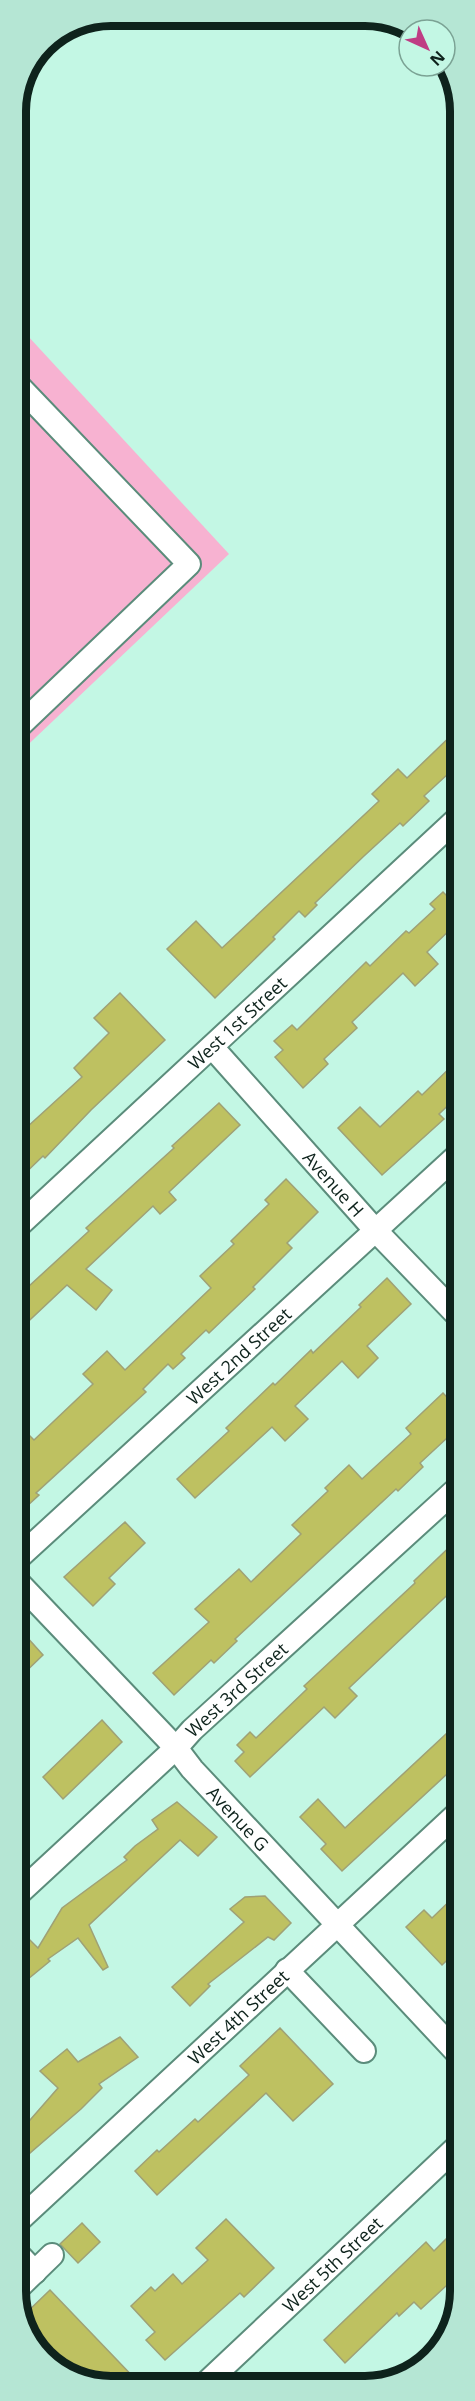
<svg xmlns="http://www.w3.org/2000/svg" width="475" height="2401" font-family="'Open Sans',sans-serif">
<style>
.green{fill:#f7b2d1}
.building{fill:#bec161;stroke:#9fa176;stroke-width:1.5}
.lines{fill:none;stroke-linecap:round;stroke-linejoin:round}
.minor-casing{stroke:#5b8c7b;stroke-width:26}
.minor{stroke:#fff;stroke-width:22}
.labels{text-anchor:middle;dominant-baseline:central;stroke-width:6;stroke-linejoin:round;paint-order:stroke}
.street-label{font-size:18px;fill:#0e231c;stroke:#c3f7e4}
.rim{fill:none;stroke:#0e231c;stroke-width:8}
</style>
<rect width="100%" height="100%" fill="#c3f7e4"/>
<path class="green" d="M 15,322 L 229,554 L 15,757 Z"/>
<g class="building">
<path d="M 459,728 L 459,785 L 449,773 L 424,796 L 429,801 L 403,826 L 400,823 L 364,856 L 315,903 L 317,905 L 305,917 L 299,911 L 273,937 L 275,939 L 215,998 L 167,949 L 196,921 L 222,948 L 379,801 L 372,794 L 398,769 L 407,778 Z"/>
<path d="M 459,882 L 459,921 L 427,952 L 438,964 L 415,986 L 403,973 L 352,1022 L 357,1028 L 324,1059 L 328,1064 L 303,1088 L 275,1057 L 283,1050 L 274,1041 L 292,1025 L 297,1030 L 366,962 L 370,966 L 406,931 L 409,933 L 435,909 L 430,904 L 443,892 L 446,895 Z"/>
<path d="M 120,993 L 165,1040 L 91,1110 L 45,1158 L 43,1156 L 15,1183 L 15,1138 L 82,1077 L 74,1068 L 109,1033 L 94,1018 Z"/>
<path d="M 459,1059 L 459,1095 L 439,1114 L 444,1119 L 382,1175 L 338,1128 L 360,1107 L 380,1127 L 418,1091 L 422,1095 Z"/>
<path d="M 219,1103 L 240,1125 L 169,1192 L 176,1200 L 160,1214 L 153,1206 L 86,1269 L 112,1290 L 96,1310 L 67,1285 L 16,1333 L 16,1298 L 89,1231 L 86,1228 L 174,1148 L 172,1146 Z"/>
<path d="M 286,1179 L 318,1212 L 287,1243 L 292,1248 L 253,1287 L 255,1289 L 209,1333 L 206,1330 L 181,1354 L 185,1358 L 173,1369 L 168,1364 L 143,1389 L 146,1392 L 36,1493 L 39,1495 L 26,1507 L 16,1495 L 16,1448 L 29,1435 L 34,1440 L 93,1384 L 83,1374 L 107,1351 L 125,1370 L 211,1288 L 200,1276 L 234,1244 L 231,1241 L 269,1204 L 265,1200 Z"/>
<path d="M 387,1278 L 411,1304 L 367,1346 L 378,1358 L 358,1378 L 342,1361 L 295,1406 L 308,1419 L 285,1441 L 272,1427 L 195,1498 L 177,1479 L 229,1431 L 226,1428 L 273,1383 L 275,1385 L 311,1350 L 313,1353 L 361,1307 L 359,1305 Z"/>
<path d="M 443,1393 L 460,1411 L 460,1426 L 420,1463 L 423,1467 L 398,1491 L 396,1489 L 235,1639 L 237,1641 L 214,1663 L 211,1660 L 174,1695 L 153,1673 L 209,1622 L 195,1609 L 239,1569 L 251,1582 L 301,1534 L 292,1525 L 328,1491 L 325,1488 L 349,1465 L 362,1479 L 411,1434 L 406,1428 Z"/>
<path d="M 125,1522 L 145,1543 L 109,1578 L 115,1584 L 93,1606 L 64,1577 Z"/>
<path d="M 460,1537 L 460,1583 L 349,1688 L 357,1696 L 335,1718 L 324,1707 L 250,1777 L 235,1761 L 244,1752 L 237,1745 L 250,1732 L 256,1738 L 307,1689 L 304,1686 L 415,1583 L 414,1581 Z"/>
<path d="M 16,1625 L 43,1655 L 16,1681 Z"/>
<path d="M 102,1720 L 122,1742 L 63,1799 L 43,1777 Z"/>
<path d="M 460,1721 L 460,1762 L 342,1871 L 321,1849 L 326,1844 L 300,1817 L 318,1799 L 345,1828 Z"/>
<path d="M 177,1802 L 217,1837 L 198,1856 L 180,1840 L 89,1925 L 108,1967 L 103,1970 L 78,1938 L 48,1959 L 50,1961 L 28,1979 L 25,1976 L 18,1980 L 22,1973 L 16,1966 L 16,1955 L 29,1939 L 38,1948 L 62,1908 L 127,1860 L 124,1857 L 135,1846 L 158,1829 L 152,1820 Z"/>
<path d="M 460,1891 L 460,1948 L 442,1965 L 406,1927 L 424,1910 L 432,1918 Z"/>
<path d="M 265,1896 L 291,1923 L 274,1940 L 268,1937 L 208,1984 L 210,1986 L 190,2006 L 172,1987 L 244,1922 L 230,1909 L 245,1897 Z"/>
<path d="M 280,2028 L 333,2084 L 293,2121 L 266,2093 L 157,2195 L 135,2171 L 157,2150 L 159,2152 L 195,2119 L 198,2122 L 249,2075 L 240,2066 Z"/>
<path d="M 120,2037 L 138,2057 L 99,2084 L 102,2088 L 81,2109 L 16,2165 L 16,2136 L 58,2088 L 40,2071 L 67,2049 L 78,2062 Z"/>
<path d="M 226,2219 L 274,2268 L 244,2297 L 240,2293 L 165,2360 L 146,2340 L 155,2332 L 131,2306 L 151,2287 L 155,2291 L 173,2274 L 182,2284 L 208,2260 L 196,2248 Z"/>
<path d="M 82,2223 L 100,2242 L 78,2263 L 60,2244 Z"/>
<path d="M 449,2236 L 460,2247 L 459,2299 L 446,2286 L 421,2309 L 414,2302 L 399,2316 L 397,2313 L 345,2363 L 324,2340 L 426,2242 L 434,2251 Z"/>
<path d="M 50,2290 L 140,2384 L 91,2384 L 64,2368 L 42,2345 L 37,2350 L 22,2317 Z"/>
</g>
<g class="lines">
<defs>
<g id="minor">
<path d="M 15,382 L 189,564 L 15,730"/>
<path id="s1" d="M 212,1047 L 376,1231 L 460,1318"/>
<path id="s2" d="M 15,1229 L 459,817"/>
<path id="s3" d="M 16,1560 L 460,1153"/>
<path id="s4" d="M 16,1580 L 176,1748 L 192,1769 L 460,2056"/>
<path id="s5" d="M 16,1896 L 176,1748 L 192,1730 L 460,1486"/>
<path d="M 287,1970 L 364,2051"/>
<path id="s6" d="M 16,2223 L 460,1811"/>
<path d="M 16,2252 L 35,2272"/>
<path d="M 16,2290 L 52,2255"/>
<path id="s7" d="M 204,2385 L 460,2144"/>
</g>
</defs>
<use href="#minor" class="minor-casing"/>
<use href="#minor" class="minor"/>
</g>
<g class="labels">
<g class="street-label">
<text stroke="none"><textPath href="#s2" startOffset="303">West 1st Street</textPath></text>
<text stroke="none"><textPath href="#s1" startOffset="183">Avenue H</textPath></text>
<text stroke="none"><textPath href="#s3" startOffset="302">West 2nd Street</textPath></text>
<text stroke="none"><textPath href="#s5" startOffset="302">West 3rd Street</textPath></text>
<text stroke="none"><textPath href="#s4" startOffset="326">Avenue G</textPath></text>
<text stroke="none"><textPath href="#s6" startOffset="303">West 4th Street</textPath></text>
<text stroke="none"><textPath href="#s7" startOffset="176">West 5th Street</textPath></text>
</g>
</g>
<path d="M0 0H475V2401H0ZM111 26H365A85 85 0 0 1 450 111V2291A85 85 0 0 1 365 2376H111A85 85 0 0 1 26 2291V111A85 85 0 0 1 111 26Z" fill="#b5e6d4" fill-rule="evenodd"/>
<path class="rim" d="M111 26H365A85 85 0 0 1 450 111V2291A85 85 0 0 1 365 2376H111A85 85 0 0 1 26 2291V111A85 85 0 0 1 111 26Z"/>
<g transform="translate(427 48) rotate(135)"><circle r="28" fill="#c3f7e4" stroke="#7ba294" stroke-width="1.5"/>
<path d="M0-4.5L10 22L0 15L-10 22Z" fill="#bf3d84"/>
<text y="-9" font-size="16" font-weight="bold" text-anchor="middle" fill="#0e231c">N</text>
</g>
</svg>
